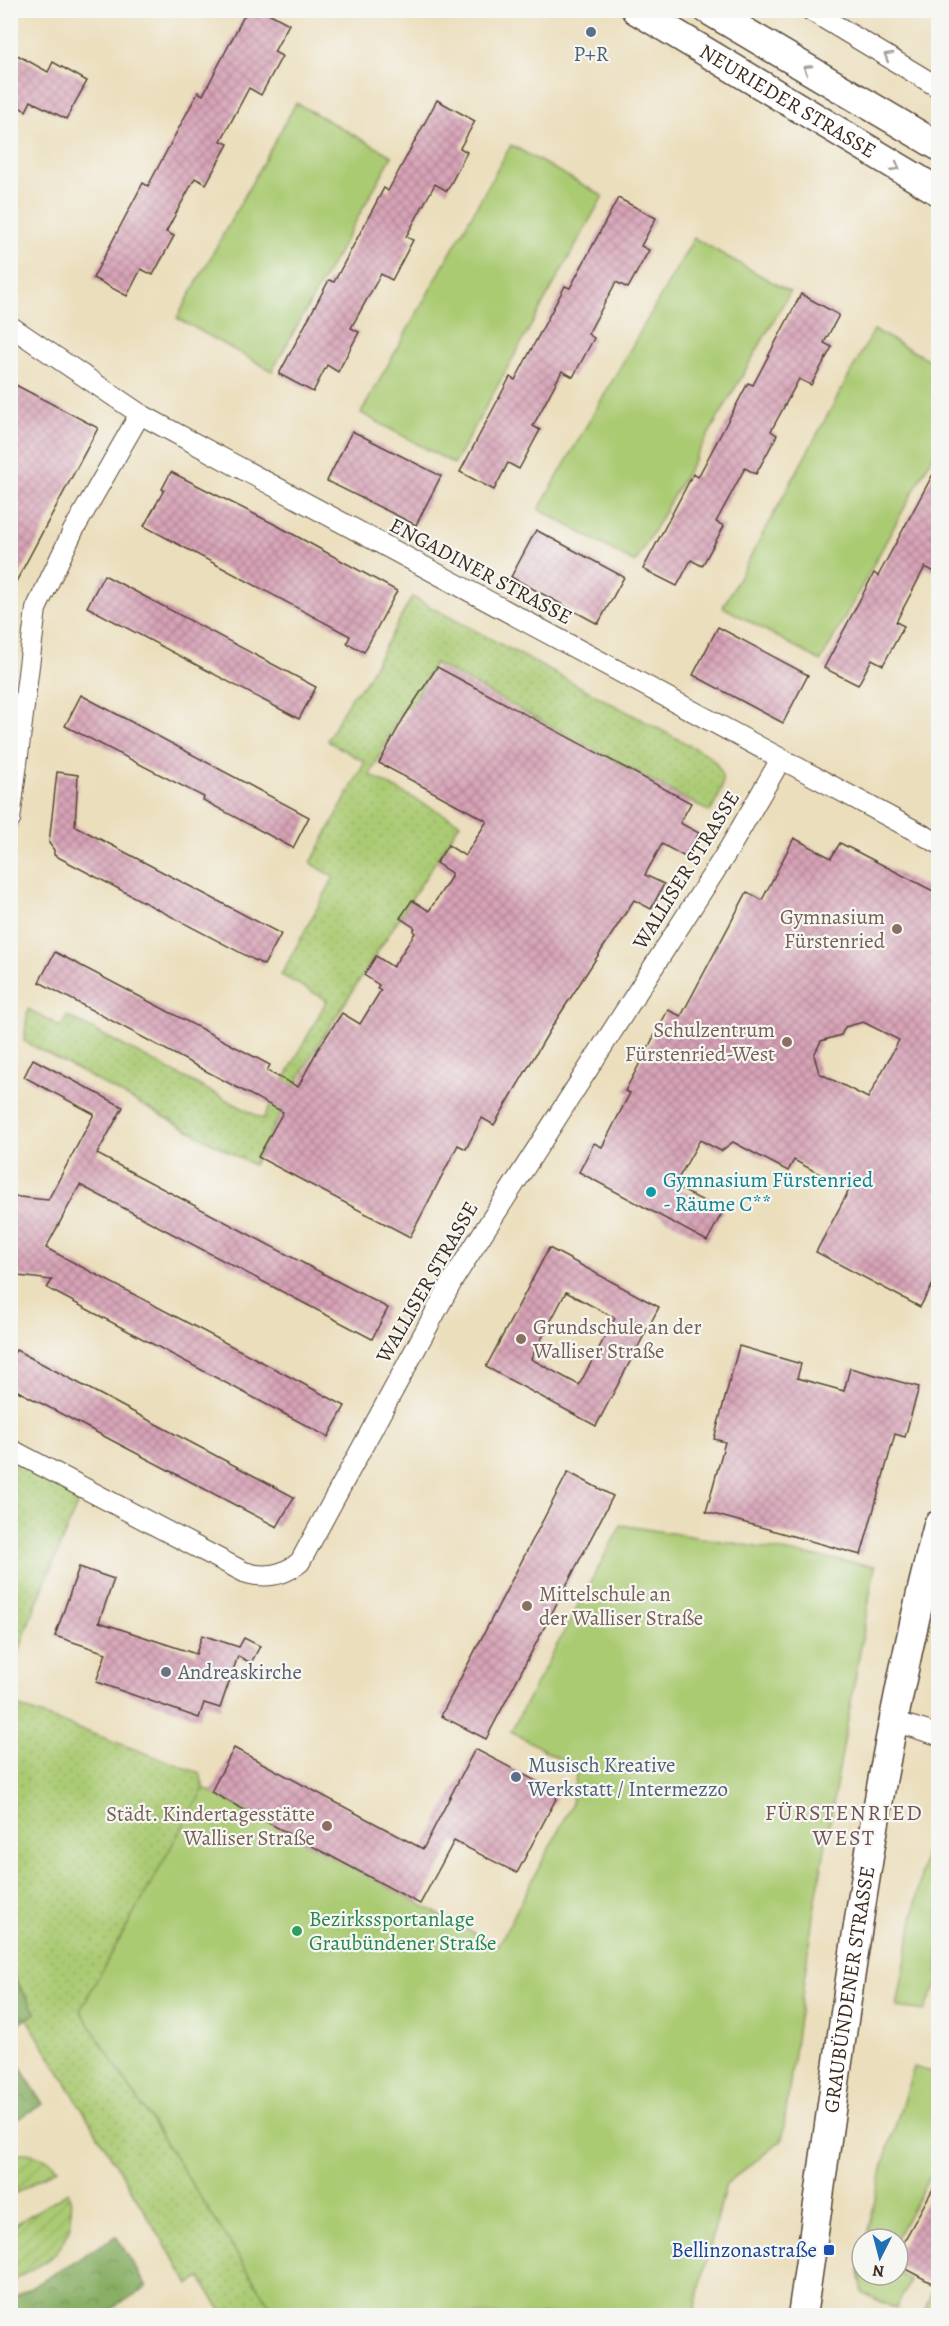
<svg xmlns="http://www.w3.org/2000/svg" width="949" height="2326" font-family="Alegreya,serif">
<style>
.grass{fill:#abcb73;stroke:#737a48;stroke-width:1.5}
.forest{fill:url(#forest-crowns);stroke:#626c42;stroke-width:1.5}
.park{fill:url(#park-dots);stroke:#737a48;stroke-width:1.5}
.garden{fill:url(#garden-furrows);stroke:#737a48;stroke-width:1.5}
.building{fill:url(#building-cross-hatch);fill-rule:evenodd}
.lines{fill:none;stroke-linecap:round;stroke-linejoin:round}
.street-casing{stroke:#554536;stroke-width:22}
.secondary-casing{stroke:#554536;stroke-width:31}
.street{stroke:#fff;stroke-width:20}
.secondary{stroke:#fff;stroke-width:28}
.oneway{stroke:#a79f9a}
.service-dot{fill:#5c6f8a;stroke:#f6f6f2;stroke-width:2}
.education-dot{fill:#8d6e63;stroke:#f6f6f2;stroke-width:2}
.culture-dot{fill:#0f9aa8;stroke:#f6f6f2;stroke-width:2}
.worship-dot{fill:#6b7280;stroke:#f6f6f2;stroke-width:2}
.leisure-dot{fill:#2e9e5b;stroke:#f6f6f2;stroke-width:2}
.transit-dot{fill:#1a4fb4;stroke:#f6f6f2;stroke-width:2}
.labels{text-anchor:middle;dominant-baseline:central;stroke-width:4.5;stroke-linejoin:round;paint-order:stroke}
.service-label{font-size:21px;fill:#4e5e75;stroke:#f6f6f2}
.street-label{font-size:21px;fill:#3b2a1e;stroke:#f6f6f2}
.education-label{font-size:21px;fill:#785e54;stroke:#f6f6f2;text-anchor:end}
.culture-label{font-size:21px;fill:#0d838f;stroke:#f6f6f2;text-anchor:start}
.worship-label{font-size:21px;fill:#5b616d;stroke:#f6f6f2;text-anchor:start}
.leisure-label{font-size:21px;fill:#27864d;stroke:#f6f6f2;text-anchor:start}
.transit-label{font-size:21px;fill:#164399;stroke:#f6f6f2;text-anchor:end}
.neighbourhood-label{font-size:22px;letter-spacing:1.5px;fill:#725454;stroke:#f6f6f2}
</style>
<defs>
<pattern id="forest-crowns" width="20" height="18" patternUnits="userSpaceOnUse" patternTransform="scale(1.5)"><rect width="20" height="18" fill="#88af65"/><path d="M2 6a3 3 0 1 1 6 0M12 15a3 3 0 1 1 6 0" fill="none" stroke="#708f53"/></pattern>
<pattern id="park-dots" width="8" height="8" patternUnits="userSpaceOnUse" patternTransform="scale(1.5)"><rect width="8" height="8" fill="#abcb73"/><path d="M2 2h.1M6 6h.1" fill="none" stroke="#94ae63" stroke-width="1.8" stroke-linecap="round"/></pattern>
<pattern id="garden-furrows" width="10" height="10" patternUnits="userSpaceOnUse" patternTransform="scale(1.5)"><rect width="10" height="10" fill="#abcb73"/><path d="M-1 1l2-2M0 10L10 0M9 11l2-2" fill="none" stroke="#94ae63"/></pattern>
<pattern id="building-cross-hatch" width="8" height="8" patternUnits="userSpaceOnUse" patternTransform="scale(1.5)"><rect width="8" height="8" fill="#d7a3b7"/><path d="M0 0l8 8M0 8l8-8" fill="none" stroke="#b08594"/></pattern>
</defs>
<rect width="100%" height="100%" fill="#f6f6f2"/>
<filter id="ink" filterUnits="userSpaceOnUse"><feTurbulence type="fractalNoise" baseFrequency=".0167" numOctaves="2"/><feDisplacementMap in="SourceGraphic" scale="12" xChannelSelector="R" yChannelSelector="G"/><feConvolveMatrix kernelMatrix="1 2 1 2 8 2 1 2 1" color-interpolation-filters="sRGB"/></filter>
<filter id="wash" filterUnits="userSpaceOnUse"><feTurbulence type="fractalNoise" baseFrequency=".008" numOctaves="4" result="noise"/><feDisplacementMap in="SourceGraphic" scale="24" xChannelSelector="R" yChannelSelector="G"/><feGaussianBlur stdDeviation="1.35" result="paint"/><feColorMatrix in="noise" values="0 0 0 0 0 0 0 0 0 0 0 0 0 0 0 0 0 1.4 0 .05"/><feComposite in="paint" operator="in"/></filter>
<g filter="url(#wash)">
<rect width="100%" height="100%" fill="#ebdebc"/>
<g class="grass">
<path d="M 296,103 L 392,156 L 272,371 L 177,318 Z"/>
<path d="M 511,145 L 603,196 L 454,464 L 361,413 Z"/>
<path d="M 694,238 L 790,292 L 635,563 L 539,509 Z"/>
<path d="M 874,330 L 938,365 L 938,446 L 821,661 L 723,607 Z"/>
<path d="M 621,1525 L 875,1566 L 813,1916 L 782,2140 L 726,2184 L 693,2315 L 276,2315 L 80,2010 L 204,1788 L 498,1946 L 571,1806 L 577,1769 L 511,1731 Z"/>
<path d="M 938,1794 L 938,1983 L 924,2011 L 897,2007 L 935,1798 Z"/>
<path d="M 914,2067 L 938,2074 L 938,2182 L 929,2178 L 896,2239 L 866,2239 L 884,2161 Z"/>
<path d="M 862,2257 L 862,2275 L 898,2275 L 898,2273 L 910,2280 L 896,2309 L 863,2293 L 859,2271 Z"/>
<path d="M 932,2292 L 938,2295 L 938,2315 L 923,2314 Z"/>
</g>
<g class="forest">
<path d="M 10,1971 L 36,2013 L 11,2028 L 10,2028 Z"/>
<path d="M 12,2053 L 43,2104 L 11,2123 L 10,2055 Z"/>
<path d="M 116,2236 L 147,2287 L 101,2315 L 11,2315 L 11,2300 Z"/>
</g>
<g class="park">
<path d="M 412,597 L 708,755 C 731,775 723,790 710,812 L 434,663 L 412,707 L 404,706 L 370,775 L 460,823 L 316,1048 L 253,1165 L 24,1041 L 28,1009 L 61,1027 L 67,1016 L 263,1119 L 327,1000 L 281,975 L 334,877 L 311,863 L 365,762 L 329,742 L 328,739 L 352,695 L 363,686 Z"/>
<path d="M 11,1453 L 83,1490 L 29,1622 L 11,1675 Z"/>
<path d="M 11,1704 L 200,1773 L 204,1788 L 80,2010 L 276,2315 L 224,2315 L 201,2278 L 189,2284 L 27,2019 L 36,2013 L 11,1971 Z"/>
</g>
<g class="garden">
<path d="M 11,2153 C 30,2152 44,2155 58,2168 L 11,2196 Z"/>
<path d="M 68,2192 C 72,2202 72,2210 71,2220 C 65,2257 39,2265 11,2282 L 11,2227 Z"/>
</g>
<g id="blocks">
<g class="building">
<path d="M 247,10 L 263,10 L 289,24 L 274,52 L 282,56 L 261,95 L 249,88 L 221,141 L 228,144 L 206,184 L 195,178 L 166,232 L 174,236 L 153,275 L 141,269 L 127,296 L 93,278 L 143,183 L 148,186 L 198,92 L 203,95 Z"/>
<path d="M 10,51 L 48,72 L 53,62 L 87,81 L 66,119 L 31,101 L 26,111 L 10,102 Z"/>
<path d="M 437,100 L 475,121 L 460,148 L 467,152 L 447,191 L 435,184 L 406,237 L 413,240 L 392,280 L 381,274 L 351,328 L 359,332 L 338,372 L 327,365 L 313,392 L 279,374 L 329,280 L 334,282 L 384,188 L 388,191 Z"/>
<path d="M 618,198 L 656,218 L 641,246 L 649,250 L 628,288 L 616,282 L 588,334 L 594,338 L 573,377 L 562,371 L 533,426 L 540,430 L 519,469 L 508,463 L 494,490 L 460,472 L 510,377 L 515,380 L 565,286 L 570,288 Z"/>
<path d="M 801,294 L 839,315 L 824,343 L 832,347 L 811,385 L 799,379 L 771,431 L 777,435 L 756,474 L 745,468 L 716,522 L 724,526 L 702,566 L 691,560 L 677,586 L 643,569 L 693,474 L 698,477 L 748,383 L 753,385 Z"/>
<path d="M 10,382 L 98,428 L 10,593 Z"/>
<path d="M 352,431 L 441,476 L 416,525 L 327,481 Z"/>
<path d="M 939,463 L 939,574 L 925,567 L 896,622 L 904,626 L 883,665 L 872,659 L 858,685 L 824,668 L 874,573 L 878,576 Z"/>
<path d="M 171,472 L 278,526 L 397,591 L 364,652 L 347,643 L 350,636 L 144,526 L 164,490 L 162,489 Z"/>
<path d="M 536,530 L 624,577 L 598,624 L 511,577 Z"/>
<path d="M 104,575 L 316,687 L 299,719 L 87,607 Z"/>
<path d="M 718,627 L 808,675 L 783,723 L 693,675 Z"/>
<path d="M 437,667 L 691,803 L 680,823 L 699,833 L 685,857 L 662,844 L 645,875 L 664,884 L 651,909 L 634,900 L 553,1025 L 494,1125 L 482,1118 L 466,1149 L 458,1145 L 410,1237 L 258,1157 L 283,1112 L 39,982 L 55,952 L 270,1065 L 267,1071 L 298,1087 L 318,1049 L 342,1013 L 360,1024 L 381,990 L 377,988 L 379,985 L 364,975 L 376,956 L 393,967 L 415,933 L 413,931 L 415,928 L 400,918 L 412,900 L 429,911 L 451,877 L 451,873 L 436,863 L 448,845 L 465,856 L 487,821 L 379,763 L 403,719 Z"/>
<path d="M 81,695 L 309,817 L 293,848 L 203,800 L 204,797 L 65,726 Z"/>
<path d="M 57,772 L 78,775 L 75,826 L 281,934 L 264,965 L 54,855 L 54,850 L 49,843 Z"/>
<path d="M 794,838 L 831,858 L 840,843 L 939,894 L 939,1273 L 920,1307 L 816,1252 L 849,1190 L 794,1160 L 788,1171 L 733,1142 L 721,1151 L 700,1140 L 674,1186 L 723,1211 L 707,1241 L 579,1172 L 594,1143 L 602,1147 L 630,1093 L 625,1091 L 668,1010 L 681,1016 L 747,892 L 762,900 ZM 863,1022 L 899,1040 L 868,1098 L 819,1073 L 814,1055 L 821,1041 L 841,1035 L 845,1027 Z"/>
<path d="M 33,1059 L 123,1107 L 97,1154 L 388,1308 L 372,1339 L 80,1185 L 46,1248 L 345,1406 L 328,1437 L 47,1288 L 52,1280 L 10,1275 L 10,1196 L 48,1200 L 94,1114 L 24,1077 Z"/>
<path d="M 549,1248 L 659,1307 L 596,1426 L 486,1367 ZM 566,1292 L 615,1318 L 579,1385 L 531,1359 Z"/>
<path d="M 739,1346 L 801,1364 L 797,1378 L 844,1391 L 850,1368 L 919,1387 L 905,1437 L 895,1434 L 861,1555 L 706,1512 L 725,1442 L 714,1439 Z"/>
<path d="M 16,1350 L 294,1497 L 277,1527 L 10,1387 L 10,1360 Z"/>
<path d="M 568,1472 L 613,1496 L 486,1739 L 441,1716 Z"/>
<path d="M 79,1567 L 114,1579 L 99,1622 L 196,1654 L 202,1635 L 239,1647 L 244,1638 L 260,1646 L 251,1663 L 238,1656 L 220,1708 L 204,1703 L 199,1718 L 96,1682 L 106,1653 L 55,1636 Z"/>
<path d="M 234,1748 L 423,1849 L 475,1749 L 559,1793 L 517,1873 L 454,1841 L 420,1904 L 211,1792 Z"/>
<path d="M 939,2178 L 939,2287 L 898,2265 L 898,2252 Z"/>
</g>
</g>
</g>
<g filter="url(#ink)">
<use href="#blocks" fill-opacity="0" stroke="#554536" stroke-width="1.5"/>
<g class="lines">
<defs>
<g id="street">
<path d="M 810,10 L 938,87"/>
<path d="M 10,326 L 140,414 L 938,843"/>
<path d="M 10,820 L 36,609 L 73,531 L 140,414"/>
<path d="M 10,1449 L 244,1572 C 265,1579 283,1576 300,1562 L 454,1278 L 729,849 L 781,759"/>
<path d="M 893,1721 L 938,1735"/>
</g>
<g id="secondary">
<path id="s1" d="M 636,10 L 938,191"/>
<path d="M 708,10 L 938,146"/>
<path id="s2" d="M 802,2316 C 841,2051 870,1784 938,1525"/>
</g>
</defs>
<use href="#street" class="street-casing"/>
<use href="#secondary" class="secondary-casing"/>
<use href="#street" class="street"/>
<use href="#secondary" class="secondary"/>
</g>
<defs><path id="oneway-chevron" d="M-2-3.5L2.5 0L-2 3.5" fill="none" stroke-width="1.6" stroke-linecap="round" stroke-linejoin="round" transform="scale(1.5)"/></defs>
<g class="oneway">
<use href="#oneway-chevron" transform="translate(888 56) rotate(-149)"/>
<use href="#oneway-chevron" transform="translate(807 69) rotate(-150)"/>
<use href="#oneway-chevron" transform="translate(896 167) rotate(30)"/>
</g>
</g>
<g class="service-dot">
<circle cx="591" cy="32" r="6"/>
<circle cx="516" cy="1777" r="6"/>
</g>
<g class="education-dot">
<circle cx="897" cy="929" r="6"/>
<circle cx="787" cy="1042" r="6"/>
<circle cx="521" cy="1339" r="6"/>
<circle cx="527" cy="1606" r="6"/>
<circle cx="327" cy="1826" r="6"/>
</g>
<circle class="culture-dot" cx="651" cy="1192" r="6"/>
<circle class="worship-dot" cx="166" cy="1672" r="6"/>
<circle class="leisure-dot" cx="297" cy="1931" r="6"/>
<rect class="transit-dot" x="823" y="2244" width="12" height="12" rx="3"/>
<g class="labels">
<g class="service-label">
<text x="591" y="54">P+R</text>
<text x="528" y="1765" text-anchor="start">Musisch Kreative<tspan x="528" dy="24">Werkstatt / Intermezzo</tspan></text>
</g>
<g class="street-label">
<text stroke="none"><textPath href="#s1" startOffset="177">NEURIEDER STRASSE</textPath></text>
<text transform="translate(481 571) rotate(28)">ENGADINER STRASSE</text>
<text transform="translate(686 870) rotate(-58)">WALLISER STRASSE</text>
<text transform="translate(427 1282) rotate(-60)">WALLISER STRASSE</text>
<text stroke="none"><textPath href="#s2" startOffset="330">GRAUBÜNDENER STRASSE</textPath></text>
</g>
<g class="education-label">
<text x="885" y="917">Gymnasium<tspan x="885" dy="24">Fürstenried</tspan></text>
<text x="775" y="1030">Schulzentrum<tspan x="775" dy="24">Fürstenried-West</tspan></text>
<text x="533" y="1327" text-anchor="start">Grundschule an der<tspan x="533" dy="24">Walliser Straße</tspan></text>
<text x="539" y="1594" text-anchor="start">Mittelschule an<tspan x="539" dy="24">der Walliser Straße</tspan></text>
<text x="315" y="1814">Städt. Kindertagesstätte<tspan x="315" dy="24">Walliser Straße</tspan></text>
</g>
<g class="culture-label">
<text x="663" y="1180">Gymnasium Fürstenried<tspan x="663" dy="24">- Räume C**</tspan></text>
</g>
<g class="worship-label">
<text x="178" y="1672">Andreaskirche</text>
</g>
<g class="leisure-label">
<text x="309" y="1919">Bezirkssportanlage<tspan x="309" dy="24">Graubündener Straße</tspan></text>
</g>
<g class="transit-label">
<text x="817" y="2250">Bellinzonastraße</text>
</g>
<g class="neighbourhood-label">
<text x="844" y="1813">FÜRSTENRIED<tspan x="844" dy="25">WEST</tspan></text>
</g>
</g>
<rect width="949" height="2326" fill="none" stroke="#f6f6f2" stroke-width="36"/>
<g transform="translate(880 2257) rotate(186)"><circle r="28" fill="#f6f6f2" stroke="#aba49d" stroke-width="1.5"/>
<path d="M0-4.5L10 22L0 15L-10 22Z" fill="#1f6fb2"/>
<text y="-9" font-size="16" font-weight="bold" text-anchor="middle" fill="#3b2a1e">N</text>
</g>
</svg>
